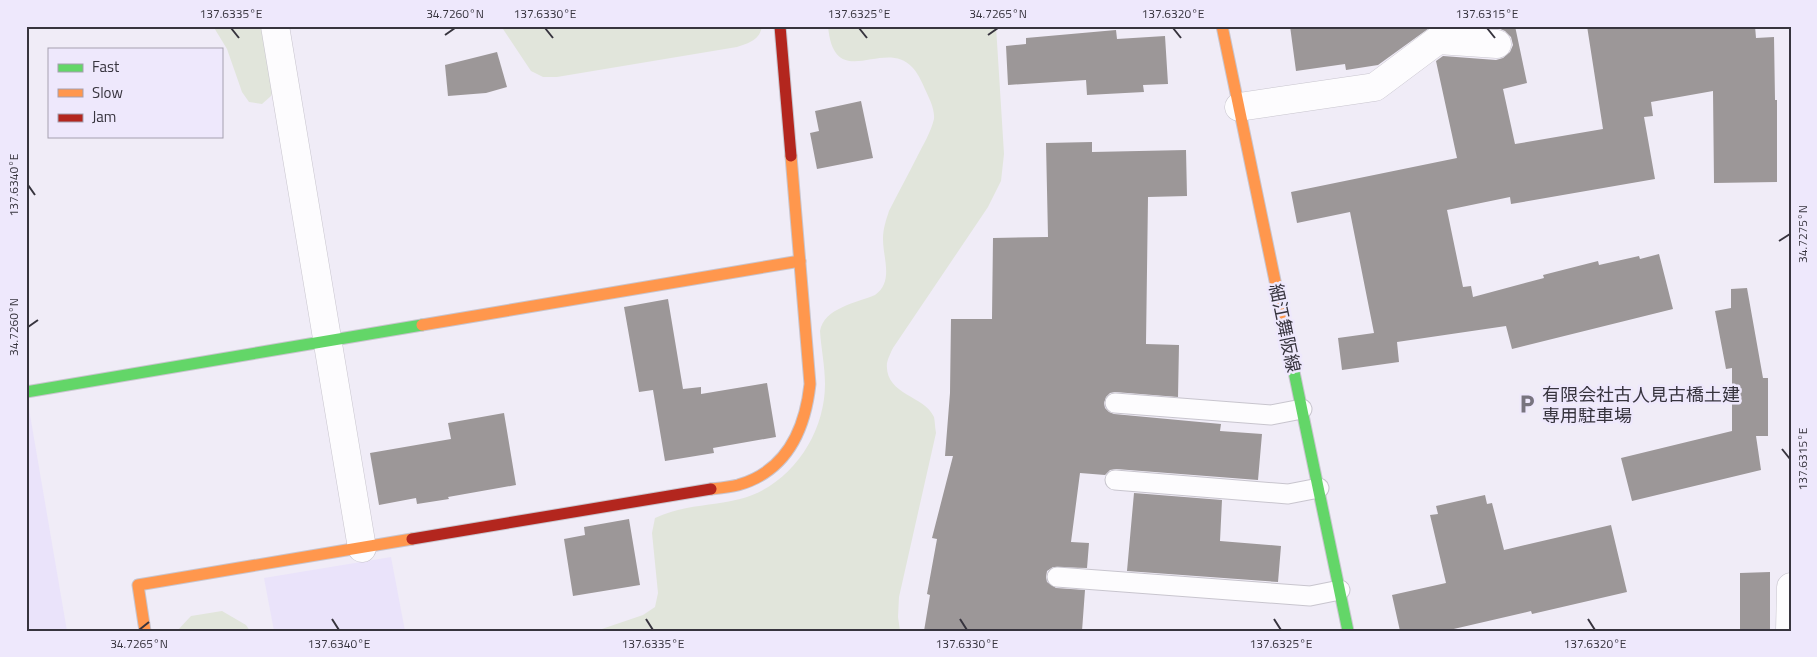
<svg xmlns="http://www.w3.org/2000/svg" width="1817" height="657" font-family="'Titillium Web','Noto Sans JP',sans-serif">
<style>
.built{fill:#eae3fa}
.green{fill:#e1e5db}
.building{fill:#9c9798}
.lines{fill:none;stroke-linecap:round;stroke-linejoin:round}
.lane-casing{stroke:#c8c5ce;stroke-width:21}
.street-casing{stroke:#c8c5ce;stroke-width:29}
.fast-casing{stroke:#c8c5ce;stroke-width:13}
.slow-casing{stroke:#c8c5ce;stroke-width:13}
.jam-casing{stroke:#c8c5ce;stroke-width:13}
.lane{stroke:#fdfcfe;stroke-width:19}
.street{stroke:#fdfcfe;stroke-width:28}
.fast{stroke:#63d668;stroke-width:11}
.slow{stroke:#ff974d;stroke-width:11}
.jam{stroke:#b3261e;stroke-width:11}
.ticks{fill:none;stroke:#37343e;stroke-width:2}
.labels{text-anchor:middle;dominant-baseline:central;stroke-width:5;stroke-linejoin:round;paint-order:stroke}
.street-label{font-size:18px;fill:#37343e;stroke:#eee8fc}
.poi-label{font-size:18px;fill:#37343e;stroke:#eee8fc;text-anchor:start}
.neatline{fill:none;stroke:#37343e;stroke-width:2}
.ticks-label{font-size:12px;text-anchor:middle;fill:#37343e}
</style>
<rect width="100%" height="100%" fill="#f0ecf7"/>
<g class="built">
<path d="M 28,403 L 67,631 L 26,631 L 26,404 Z"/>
<path d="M 391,557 L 405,631 L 274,631 L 264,578 Z"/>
</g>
<g class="green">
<path d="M 213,26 L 264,26 L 274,86 L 271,96 L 262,104 L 249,102 L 242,92 L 227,49 Z"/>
<path d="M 501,26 L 762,26 C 760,40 749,43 737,47 L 557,77 L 543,77 L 531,71 Z"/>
<path d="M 828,26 L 996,26 L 1004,154 L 1001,181 L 988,207 L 893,348 C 891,352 888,358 887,363 C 884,395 924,395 934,417 C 935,422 935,428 936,433 L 899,597 L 898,617 L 900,631 L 596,631 L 643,615 L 655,607 L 658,593 L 652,533 L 655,518 C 682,505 712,506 740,499 C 791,486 825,434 825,384 C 825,366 821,348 820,331 C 824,308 856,303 875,295 C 894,281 883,259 883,239 C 883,229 886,220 889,211 C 898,193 908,175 917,157 C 923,145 931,132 934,119 C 935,108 928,96 924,87 C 921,80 917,72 912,67 C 884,37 834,94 828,26 Z"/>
<path d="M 222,611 L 246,625 L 250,631 L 177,631 L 191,616 Z"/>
</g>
<g class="building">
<path d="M 1290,26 L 1432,26 L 1378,65 L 1346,70 L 1345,64 L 1296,71 Z"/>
<path d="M 1466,26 L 1515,26 L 1527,83 L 1503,89 L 1515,144 L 1603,129 L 1587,26 L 1755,26 L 1756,38 L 1774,37 L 1775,100 L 1777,100 L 1777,182 L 1714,183 L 1713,91 L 1651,102 L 1653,116 L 1644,117 L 1655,179 L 1511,204 L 1510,197 L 1447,210 L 1463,287 L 1471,286 L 1473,297 L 1544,278 L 1543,275 L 1598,261 L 1599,265 L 1639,256 L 1640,259 L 1659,254 L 1673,309 L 1512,349 L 1506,326 L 1397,342 L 1399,362 L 1342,370 L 1338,338 L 1374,333 L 1350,212 L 1297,223 L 1291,192 L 1457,158 L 1436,61 L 1443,56 L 1496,60 L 1503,58 L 1510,52 L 1513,45 L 1511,37 L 1505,31 L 1498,28 Z"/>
<path d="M 1116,30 L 1117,39 L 1165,36 L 1168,84 L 1143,85 L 1144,92 L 1087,95 L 1086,80 L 1008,85 L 1006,46 L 1026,44 L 1026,38 Z"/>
<path d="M 497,52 L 507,87 L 486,93 L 448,96 L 445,65 Z"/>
<path d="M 861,101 L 873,158 L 817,169 L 810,133 L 819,131 L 815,111 Z"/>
<path d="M 1092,142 L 1092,152 L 1186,150 L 1187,196 L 1148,197 L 1146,344 L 1179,345 L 1178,397 L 1115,392 L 1110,393 L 1106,397 L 1104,403 L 1105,408 L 1109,412 L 1114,414 L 1221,424 L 1220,431 L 1262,434 L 1258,480 L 1116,469 L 1110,470 L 1105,475 L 1080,473 L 1071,542 L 1089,543 L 1087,568 L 1053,567 L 1047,571 L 1046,577 L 1047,582 L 1056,588 L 1085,590 L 1082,631 L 924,631 L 930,595 L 927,594 L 937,539 L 932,538 L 953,456 L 945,456 L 950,393 L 951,319 L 992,319 L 993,238 L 1048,237 L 1046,143 Z"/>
<path d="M 1747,288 L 1763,378 L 1768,378 L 1768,436 L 1756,436 L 1761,470 L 1632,501 L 1621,458 L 1732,431 L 1732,368 L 1726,369 L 1715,311 L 1731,308 L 1731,289 Z"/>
<path d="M 668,299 L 683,389 L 701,387 L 701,394 L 767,383 L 776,437 L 713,448 L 714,453 L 665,461 L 653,390 L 639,392 L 624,307 Z"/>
<path d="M 504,413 L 516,485 L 448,497 L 449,499 L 417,504 L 416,498 L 379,505 L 370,453 L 451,439 L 448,423 Z"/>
<path d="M 1134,493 L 1222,500 L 1220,541 L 1281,546 L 1278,582 L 1127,571 Z"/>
<path d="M 1485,495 L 1487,504 L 1492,503 L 1504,550 L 1611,525 L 1627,592 L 1532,614 L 1531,611 L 1445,631 L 1400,631 L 1392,595 L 1446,583 L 1430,515 L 1438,514 L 1436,506 Z"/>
<path d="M 629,519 L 640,585 L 573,596 L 564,539 L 585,535 L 584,527 Z"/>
<path d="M 1770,572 L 1770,631 L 1740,631 L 1740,573 Z"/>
</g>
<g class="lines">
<defs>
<g id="lane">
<path d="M 1115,403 L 1271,415 L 1302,409"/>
<path d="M 1115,480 L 1288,494 L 1319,488"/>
<path d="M 1057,577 L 1310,596 L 1340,590"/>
</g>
<g id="street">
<path d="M 275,26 L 362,548"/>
<path d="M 1239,107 L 1375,87 L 1438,40 L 1497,44"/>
<path d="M 1790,631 L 1791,587"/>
</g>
<g id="fast">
<path d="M 1284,324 L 1348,631"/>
<path d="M 26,392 L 422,325"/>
</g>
<g id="slow">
<path d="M 1222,26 L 1284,324"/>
<path d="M 422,325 L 800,261"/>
<path d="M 711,489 C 720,488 730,487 738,485 C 787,471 805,430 810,384 L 791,156"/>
<path d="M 145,631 L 138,585 L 412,539"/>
</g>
<g id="jam">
<path d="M 780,26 L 791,156"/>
<path d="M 412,539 L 711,489"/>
</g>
</defs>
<use href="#lane" class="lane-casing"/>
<use href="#street" class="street-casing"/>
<use href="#fast" class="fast-casing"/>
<use href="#slow" class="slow-casing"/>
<use href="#jam" class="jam-casing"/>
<use href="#lane" class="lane"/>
<use href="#street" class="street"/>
<use href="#fast" class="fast"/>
<use href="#slow" class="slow"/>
<use href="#jam" class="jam"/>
</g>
<path class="ticks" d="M 231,28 L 239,38M 545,28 L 553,38M 859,28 L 867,38M 1173,28 L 1181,38M 1487,28 L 1495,38M 445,35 L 455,28M 988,35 L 998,28M 28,185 L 35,195M 1779,241 L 1790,234M 28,327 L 38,320M 1782,449 L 1790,459M 332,619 L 339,630M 646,619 L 653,630M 960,619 L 967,630M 1274,619 L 1281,630M 1588,619 L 1595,630M 139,630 L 149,622"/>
<defs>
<symbol id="parking-bare" viewBox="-9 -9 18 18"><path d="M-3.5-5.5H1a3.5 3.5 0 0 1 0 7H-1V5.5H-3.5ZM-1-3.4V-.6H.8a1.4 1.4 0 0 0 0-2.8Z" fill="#78747f" stroke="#eee8fc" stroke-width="2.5" paint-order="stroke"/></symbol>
</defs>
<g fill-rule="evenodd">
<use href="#parking-bare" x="1513" y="390" width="28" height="28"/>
</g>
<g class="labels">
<g class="street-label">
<text transform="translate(1285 328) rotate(78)">細江舞阪線</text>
</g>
<g class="poi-label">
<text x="1542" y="394">有限会社古人見古橋土建<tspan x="1542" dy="21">専用駐車場</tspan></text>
</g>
</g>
<rect width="1817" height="657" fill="none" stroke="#eee8fc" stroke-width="55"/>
<rect x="48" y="48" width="175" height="90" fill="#eee8fc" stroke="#a5a0b0"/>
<rect x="58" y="64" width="25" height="8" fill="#63d668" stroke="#a5a0b0"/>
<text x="92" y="72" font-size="15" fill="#37343e">Fast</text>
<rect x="58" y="89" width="25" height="8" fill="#ff974d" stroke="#a5a0b0"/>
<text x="92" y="98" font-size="15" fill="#37343e">Slow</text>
<rect x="58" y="114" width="25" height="8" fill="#b3261e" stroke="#a5a0b0"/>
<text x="92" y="122" font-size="15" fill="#37343e">Jam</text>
<rect x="28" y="28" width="1762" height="602" class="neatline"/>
<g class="ticks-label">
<text x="231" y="18">137.6335°E</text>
<text x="455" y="18">34.7260°N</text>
<text x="545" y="18">137.6330°E</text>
<text x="859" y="18">137.6325°E</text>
<text x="998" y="18">34.7265°N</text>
<text x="1173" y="18">137.6320°E</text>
<text x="1487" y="18">137.6315°E</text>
<text transform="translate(14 185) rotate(-90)" y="4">137.6340°E</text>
<text transform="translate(1803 234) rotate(-90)" y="4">34.7275°N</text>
<text transform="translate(14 327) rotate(-90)" y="4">34.7260°N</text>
<text transform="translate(1803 459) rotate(-90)" y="4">137.6315°E</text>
<text x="139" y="648">34.7265°N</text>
<text x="339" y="648">137.6340°E</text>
<text x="653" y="648">137.6335°E</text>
<text x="967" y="648">137.6330°E</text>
<text x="1281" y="648">137.6325°E</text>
<text x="1595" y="648">137.6320°E</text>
</g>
</svg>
